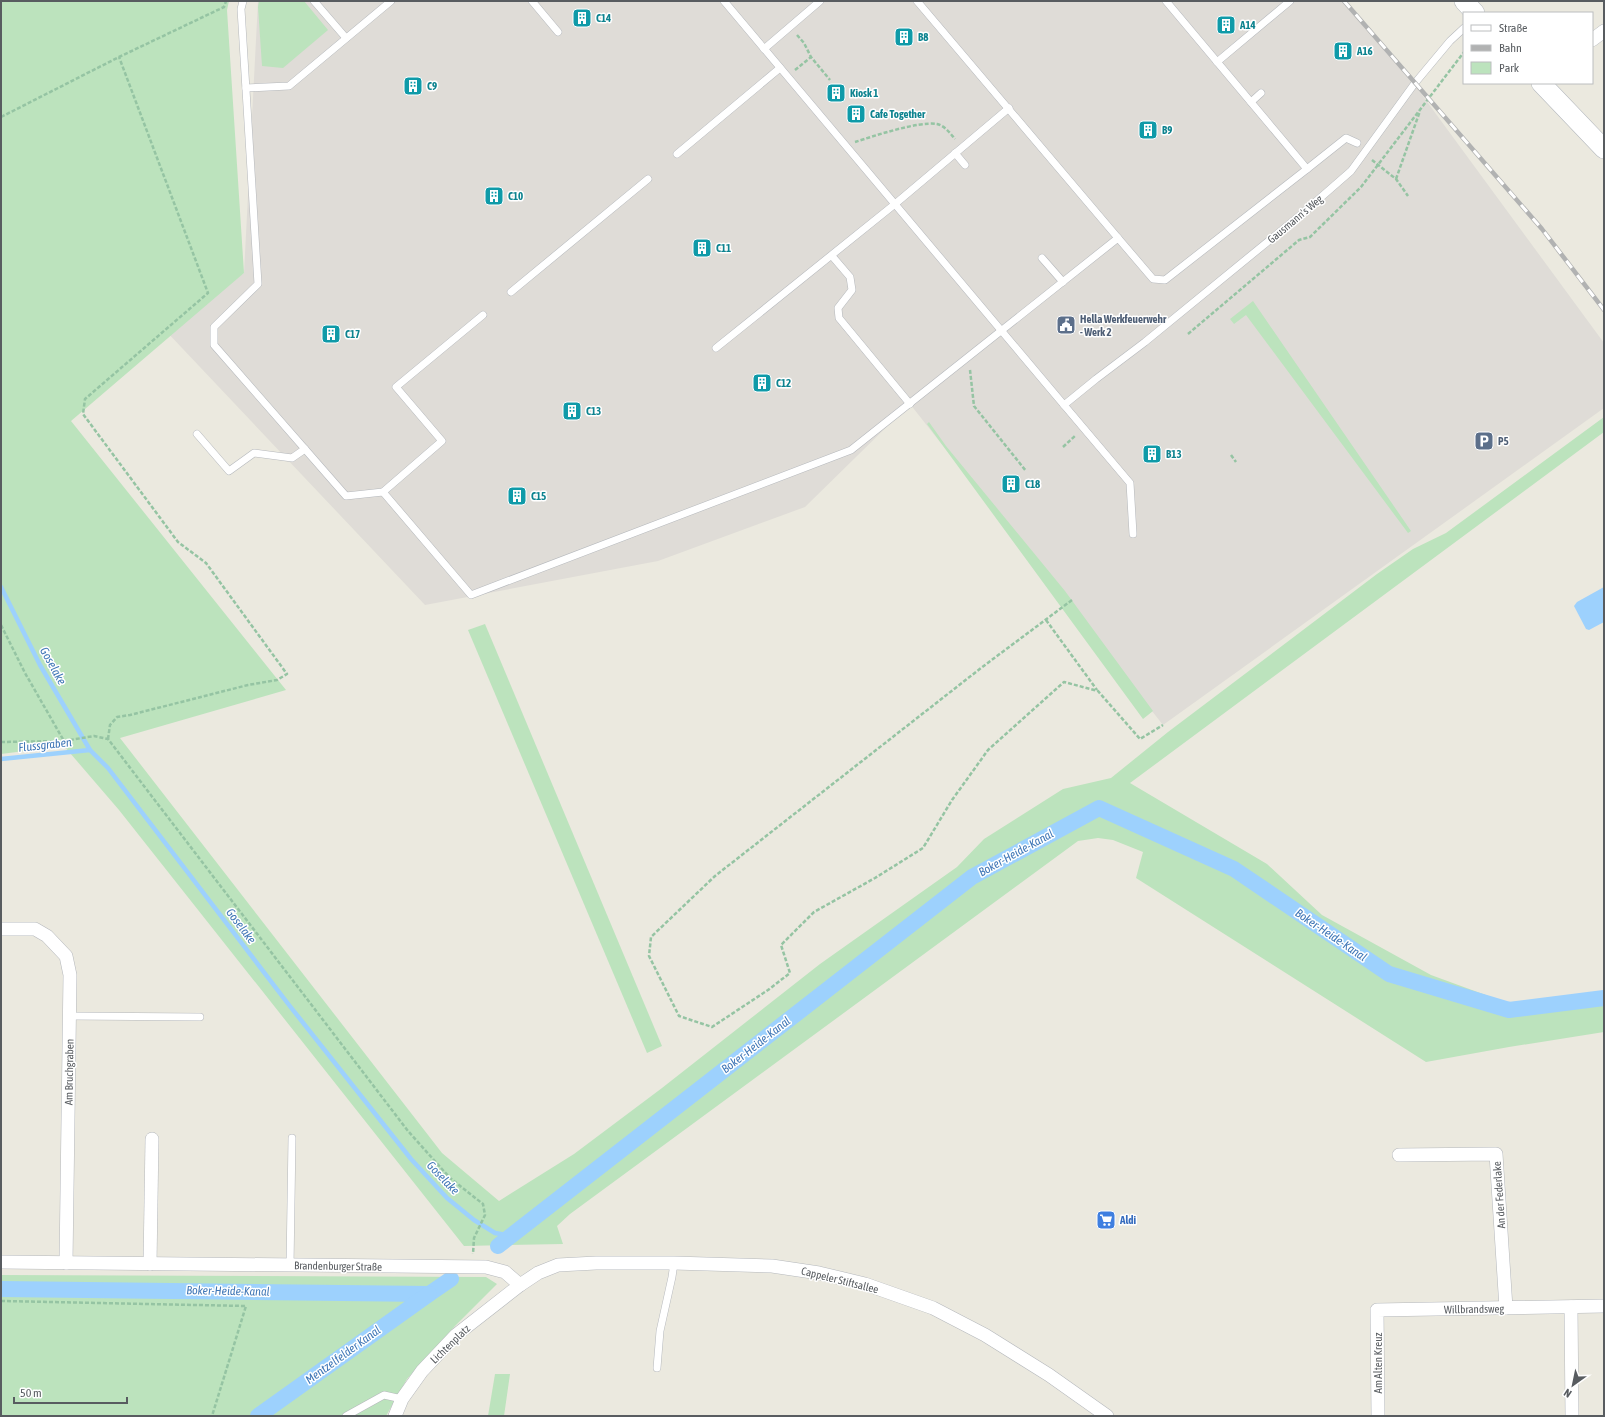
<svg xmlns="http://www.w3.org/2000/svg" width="1605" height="1417" font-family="'Asap Condensed',sans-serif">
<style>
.industrial{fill:#dfdcd7}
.green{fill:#bce3bd}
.water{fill:#9dd1fd}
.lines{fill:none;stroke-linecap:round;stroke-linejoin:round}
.stream{stroke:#9dd1fd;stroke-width:4.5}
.canal{stroke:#9dd1fd;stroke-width:16}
.service-casing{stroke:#b5b8bc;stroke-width:8}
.minor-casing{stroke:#b5b8bc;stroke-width:14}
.secondary-casing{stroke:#b5b9be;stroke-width:20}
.path{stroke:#95c4a3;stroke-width:2.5;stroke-dasharray:4 2;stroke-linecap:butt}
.service{stroke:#fff;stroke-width:7}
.minor{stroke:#fff;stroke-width:13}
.secondary{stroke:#fff;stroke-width:19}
.rail-casing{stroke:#b1b2b2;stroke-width:4.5}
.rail{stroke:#fff;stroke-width:3;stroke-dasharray:9;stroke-linecap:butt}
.labels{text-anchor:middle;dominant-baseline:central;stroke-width:3;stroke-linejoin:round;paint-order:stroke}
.culture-label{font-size:11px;font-weight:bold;fill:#0d838f;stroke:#fff;text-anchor:start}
.street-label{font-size:11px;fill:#585c60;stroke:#fff}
.service-label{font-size:11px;font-weight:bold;fill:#4e5e75;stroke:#fff;text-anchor:start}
.shop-label{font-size:11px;font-weight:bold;fill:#366cbe;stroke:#fff;text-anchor:start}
.water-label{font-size:12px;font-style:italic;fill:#3f76b6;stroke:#fff}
</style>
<rect width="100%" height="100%" fill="#ebe9df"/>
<path class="industrial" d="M 258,1 L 1344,1 L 1403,69 L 1604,343 L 1604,408 L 1163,725 L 910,404 L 805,507 L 658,561 L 425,605 L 165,330 L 244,273 Z"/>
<g class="green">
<path d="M 1,1 L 229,1 L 227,10 L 244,273 L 71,421 L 286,690 L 120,738 L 442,1153 L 499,1201 L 574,1154 L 662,1088 L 820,964 L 957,867 L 984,839 L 1063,789 L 1111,778 L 1168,732 L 1377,574 L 1413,549 L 1446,533 L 1604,417 L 1604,432 L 1130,783 L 1267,864 L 1322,915 L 1431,975 L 1513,1005 L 1604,991 L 1604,1032 L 1509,1047 L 1426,1062 L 1136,878 L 1143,852 L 1113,840 L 1098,838 L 1078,841 L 570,1214 L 557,1226 L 563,1244 L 464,1246 L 119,810 L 64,746 L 1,754 Z"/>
<path d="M 259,1 L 304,1 L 328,30 L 283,68 L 262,66 L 258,7 Z"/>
<path d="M 1253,301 L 1411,531 L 1408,533 L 1246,315 L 1234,324 L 1230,319 Z"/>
<path d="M 929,422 L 946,446 L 1065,591 L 1153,711 L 1143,719 L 927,424 Z"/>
<path d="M 485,624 L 662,1046 L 647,1053 L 468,630 Z"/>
<path d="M 1,1275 L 486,1277 L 497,1284 L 455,1326 L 407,1379 L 386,1416 L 1,1416 Z"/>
<path d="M 495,1374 L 510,1374 L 504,1416 L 488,1416 Z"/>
</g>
<path class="water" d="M 1604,587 L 1604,622 L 1589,630 L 1586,629 L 1574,606 L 1577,602 Z"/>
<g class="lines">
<g class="stream">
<path d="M 1,587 L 40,665 L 90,750 L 108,768 L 289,1005 L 411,1159 L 447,1198 L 474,1220 L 495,1233 L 512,1236"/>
<path d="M 1,759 L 90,750"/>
</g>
<g class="canal">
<path d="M 498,1246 L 972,877 L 1099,808 L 1234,869 L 1389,974 L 1509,1010 L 1604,998"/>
<path d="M 1,1289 L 429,1294 L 451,1279"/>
<path d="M 258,1416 L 429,1294"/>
</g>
<defs>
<g id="service">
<path d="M 243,1 L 241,9 L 258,284 L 214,327 L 214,345 L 346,496 L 383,492 L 442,441 L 396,387 L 483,315"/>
<path d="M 314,1 L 346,38"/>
<path d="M 532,1 L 558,32"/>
<path d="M 724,1 L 1064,405 L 1096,379 L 1145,342 L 1304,212 L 1351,171 L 1415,83 L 1450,41 L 1464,28"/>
<path d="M 917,1 L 1118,238"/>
<path d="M 764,49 L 820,1"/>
<path d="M 1217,62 L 1290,1"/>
<path d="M 246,88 L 289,86 L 391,1"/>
<path d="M 1251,102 L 1261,93"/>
<path d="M 955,153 L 965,165"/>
<path d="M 677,154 L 780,68"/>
<path d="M 1307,169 L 1346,138 L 1357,143"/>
<path d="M 832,256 L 850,277 L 852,290 L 838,308 L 839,318 L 910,404"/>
<path d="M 1042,258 L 1063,282"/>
<path d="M 511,292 L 648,179"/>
<path d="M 716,348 L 895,204 L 1009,108"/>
<path d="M 1064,405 L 1130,483 L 1133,534"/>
<path d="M 197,434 L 229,471 L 254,453 L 292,458 L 305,449"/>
<path d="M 383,492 L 471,595 L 851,450 L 1118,238 L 1153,279 L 1165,280 L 1307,169 L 1166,1"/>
<path d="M 69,1016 L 200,1017"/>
<path d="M 290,1266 L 292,1138"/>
<path d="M 657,1368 L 660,1331 L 672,1277 L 674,1263"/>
<path d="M 346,1416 L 384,1395 L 402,1399"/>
</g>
<g id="minor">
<path d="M 1592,40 L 1604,31"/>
<path d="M 1,929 L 35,929 L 47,936 L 66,956 L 70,975 L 66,1263"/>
<path d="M 1399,1155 L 1496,1154 L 1506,1308"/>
<path d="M 1,1262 L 486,1267 L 505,1272 L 520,1285"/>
<path d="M 150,1264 L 152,1139"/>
<path d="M 1571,1307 L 1572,1416"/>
<path d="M 395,1416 L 402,1399 L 422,1371 L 456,1335 L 520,1285 L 538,1273 L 558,1265 L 596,1263 L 674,1263 L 772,1266 L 819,1273 L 865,1284 L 933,1308 L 985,1335 L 1049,1375 L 1107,1416"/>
<path d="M 1378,1416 L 1377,1310 L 1604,1306"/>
</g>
<g id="secondary">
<path d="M 1464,1 L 1475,13"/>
<path d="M 1541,83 L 1604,149"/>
</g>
</defs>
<use href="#service" class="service-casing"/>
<use href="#minor" class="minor-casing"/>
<use href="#secondary" class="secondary-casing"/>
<g class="path">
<path d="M 797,35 L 804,43 L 811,57 L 830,80"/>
<path d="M 795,70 L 811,57"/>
<path d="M 1,117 L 119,57 L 224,7 L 226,1"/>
<path d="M 855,142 C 874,136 918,121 937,124 C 945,126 950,133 955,139"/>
<path d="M 1372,160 L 1396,179 L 1408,196"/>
<path d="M 1396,179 L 1420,111"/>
<path d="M 1188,334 L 1299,240 L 1310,237 L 1361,187 L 1464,52"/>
<path d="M 970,370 L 974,406 L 1026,471"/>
<path d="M 1063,447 L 1076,435"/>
<path d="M 1231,455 L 1236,462"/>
<path d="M 1072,600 L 981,668 L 715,876 L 651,937 L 649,956 L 679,1016 L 712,1027 L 768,990 L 790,973 L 781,945 L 814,912 L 875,878 L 923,848 L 952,800 L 988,750 L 1064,682 L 1098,691 L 1140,739 L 1163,725"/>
<path d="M 1046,620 L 1097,690"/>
<path d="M 1,625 L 25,673 L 64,741 L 94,736 L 108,739 L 408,1131 L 450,1178 L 483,1204 L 485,1215 L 474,1238 L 473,1254"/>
<path d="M 108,739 L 110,725 L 117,717 L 130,715 L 248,685 L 277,680 L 287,674 L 206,563 L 178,542 L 83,414 L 85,399 L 208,293 L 119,57"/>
<path d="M 1,742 L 64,741"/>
<path d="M 1,1301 L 246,1306 L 212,1416"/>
</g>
<use href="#service" class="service"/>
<use href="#minor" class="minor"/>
<use href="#secondary" class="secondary"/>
<defs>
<path id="rail" d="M 1344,1 L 1542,229 L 1604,310"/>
</defs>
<use href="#rail" class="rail-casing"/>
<use href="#rail" class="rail"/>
</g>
<defs>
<symbol id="building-square" viewBox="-11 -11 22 22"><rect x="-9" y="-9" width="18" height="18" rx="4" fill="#0f9aa8" stroke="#fff"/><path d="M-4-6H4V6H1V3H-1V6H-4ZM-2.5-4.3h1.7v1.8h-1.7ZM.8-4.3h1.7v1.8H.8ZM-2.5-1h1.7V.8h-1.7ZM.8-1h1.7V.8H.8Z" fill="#fff"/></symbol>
<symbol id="civic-square" viewBox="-11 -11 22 22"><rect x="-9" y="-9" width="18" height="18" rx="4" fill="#5c6f8a" stroke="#fff"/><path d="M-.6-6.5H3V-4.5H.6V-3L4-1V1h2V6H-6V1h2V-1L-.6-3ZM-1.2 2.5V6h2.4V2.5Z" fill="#fff"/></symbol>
<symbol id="parking-square" viewBox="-11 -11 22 22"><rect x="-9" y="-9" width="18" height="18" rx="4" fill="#5c6f8a" stroke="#fff"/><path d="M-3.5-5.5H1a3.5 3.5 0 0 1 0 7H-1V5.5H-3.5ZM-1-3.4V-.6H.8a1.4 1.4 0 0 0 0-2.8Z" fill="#fff"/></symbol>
<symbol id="supermarket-square" viewBox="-11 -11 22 22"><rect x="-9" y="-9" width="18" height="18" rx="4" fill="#3f7fe0" stroke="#fff"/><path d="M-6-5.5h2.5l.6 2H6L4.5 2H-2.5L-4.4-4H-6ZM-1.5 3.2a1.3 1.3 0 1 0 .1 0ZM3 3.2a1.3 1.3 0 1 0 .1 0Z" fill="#fff"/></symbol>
</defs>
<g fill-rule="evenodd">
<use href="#building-square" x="571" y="7" width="22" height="22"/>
<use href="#building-square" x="1215" y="14" width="22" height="22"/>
<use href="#building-square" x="893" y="26" width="22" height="22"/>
<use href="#building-square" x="1332" y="40" width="22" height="22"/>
<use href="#building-square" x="402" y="75" width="22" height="22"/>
<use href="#building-square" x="825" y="82" width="22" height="22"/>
<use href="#building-square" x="845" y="103" width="22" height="22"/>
<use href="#building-square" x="1137" y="119" width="22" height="22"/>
<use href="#building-square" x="483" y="185" width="22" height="22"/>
<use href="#building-square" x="691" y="237" width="22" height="22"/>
<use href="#civic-square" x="1055" y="314" width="22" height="22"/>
<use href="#building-square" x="320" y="323" width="22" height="22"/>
<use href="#building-square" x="751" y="372" width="22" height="22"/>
<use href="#building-square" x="561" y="400" width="22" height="22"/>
<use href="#parking-square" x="1473" y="430" width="22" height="22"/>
<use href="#building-square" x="1141" y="443" width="22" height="22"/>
<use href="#building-square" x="1000" y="473" width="22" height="22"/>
<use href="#building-square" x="506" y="485" width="22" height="22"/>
<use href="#supermarket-square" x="1095" y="1209" width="22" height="22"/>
</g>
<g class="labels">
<g class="culture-label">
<text x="596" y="18">C14</text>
<text x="1240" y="25">A14</text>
<text x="918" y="37">B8</text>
<text x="1357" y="51">A16</text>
<text x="427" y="86">C9</text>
<text x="850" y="93">Kiosk 1</text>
<text x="870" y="114">Cafe Together</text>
<text x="1162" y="130">B9</text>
<text x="508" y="196">C10</text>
<text x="716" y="248">C11</text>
<text x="345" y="334">C17</text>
<text x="776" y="383">C12</text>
<text x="586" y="411">C13</text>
<text x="1166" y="454">B13</text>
<text x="1025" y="484">C18</text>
<text x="531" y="496">C15</text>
</g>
<g class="street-label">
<text transform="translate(1295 219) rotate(-40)">Gausmann's Weg</text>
<text transform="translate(69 1072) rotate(-89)">Am Bruchgraben</text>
<text transform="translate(1499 1195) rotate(-94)">An der Federlake</text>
<text transform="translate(338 1266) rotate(1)">Brandenburger Straße</text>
<text transform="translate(840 1280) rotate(14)">Cappeler Stiftsallee</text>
<text transform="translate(1474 1309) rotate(-1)">Willbrandsweg</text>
<text transform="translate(450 1344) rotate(-44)">Lichtenplatz</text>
<text transform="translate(1378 1363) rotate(-90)">Am Alten Kreuz</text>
</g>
<g class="service-label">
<text x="1080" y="319">Hella Werkfeuerwehr<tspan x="1080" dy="13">- Werk 2</tspan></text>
<text x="1498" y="441">P5</text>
</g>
<g class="shop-label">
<text x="1120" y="1220">Aldi</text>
</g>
<g class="water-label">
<text transform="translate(53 666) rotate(61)">Goselake</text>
<text transform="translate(45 745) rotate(-6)">Flussgraben</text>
<text transform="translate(1016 853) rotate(-29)">Boker-Heide-Kanal</text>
<text transform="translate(241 926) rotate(53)">Goselake</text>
<text transform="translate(1331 935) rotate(34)">Boker-Heide-Kanal</text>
<text transform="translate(756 1045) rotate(-38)">Boker-Heide-Kanal</text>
<text transform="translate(443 1178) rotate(46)">Goselake</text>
<text transform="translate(228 1291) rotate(1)">Boker-Heide-Kanal</text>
<text transform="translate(343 1355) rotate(-36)">Mentzelfelder Kanal</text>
</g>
</g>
<rect width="1605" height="1417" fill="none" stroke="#585c60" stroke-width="4"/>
<rect x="1463" y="12" width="130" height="72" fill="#ffffff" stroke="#bcbebf"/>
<rect x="1471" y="25" width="20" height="6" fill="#ffffff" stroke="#bcbebf"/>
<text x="1499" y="32" font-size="12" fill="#585c60">Straße</text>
<rect x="1471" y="45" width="20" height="6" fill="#b1b2b2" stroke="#bcbebf"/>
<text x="1499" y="52" font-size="12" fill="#585c60">Bahn</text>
<rect x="1471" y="62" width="20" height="12" fill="#bce3bd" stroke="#bcbebf"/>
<text x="1499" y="72" font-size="12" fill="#585c60">Park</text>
<g transform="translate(1573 1385) rotate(213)" stroke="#ffffff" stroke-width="3" paint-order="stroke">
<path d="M0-3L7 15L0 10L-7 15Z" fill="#585c60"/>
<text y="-6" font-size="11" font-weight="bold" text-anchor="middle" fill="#585c60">N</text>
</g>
<path d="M14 1397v6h113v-6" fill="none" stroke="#585c60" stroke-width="2"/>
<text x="20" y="1397" font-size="12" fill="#585c60" stroke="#ffffff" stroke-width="3" paint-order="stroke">50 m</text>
</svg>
